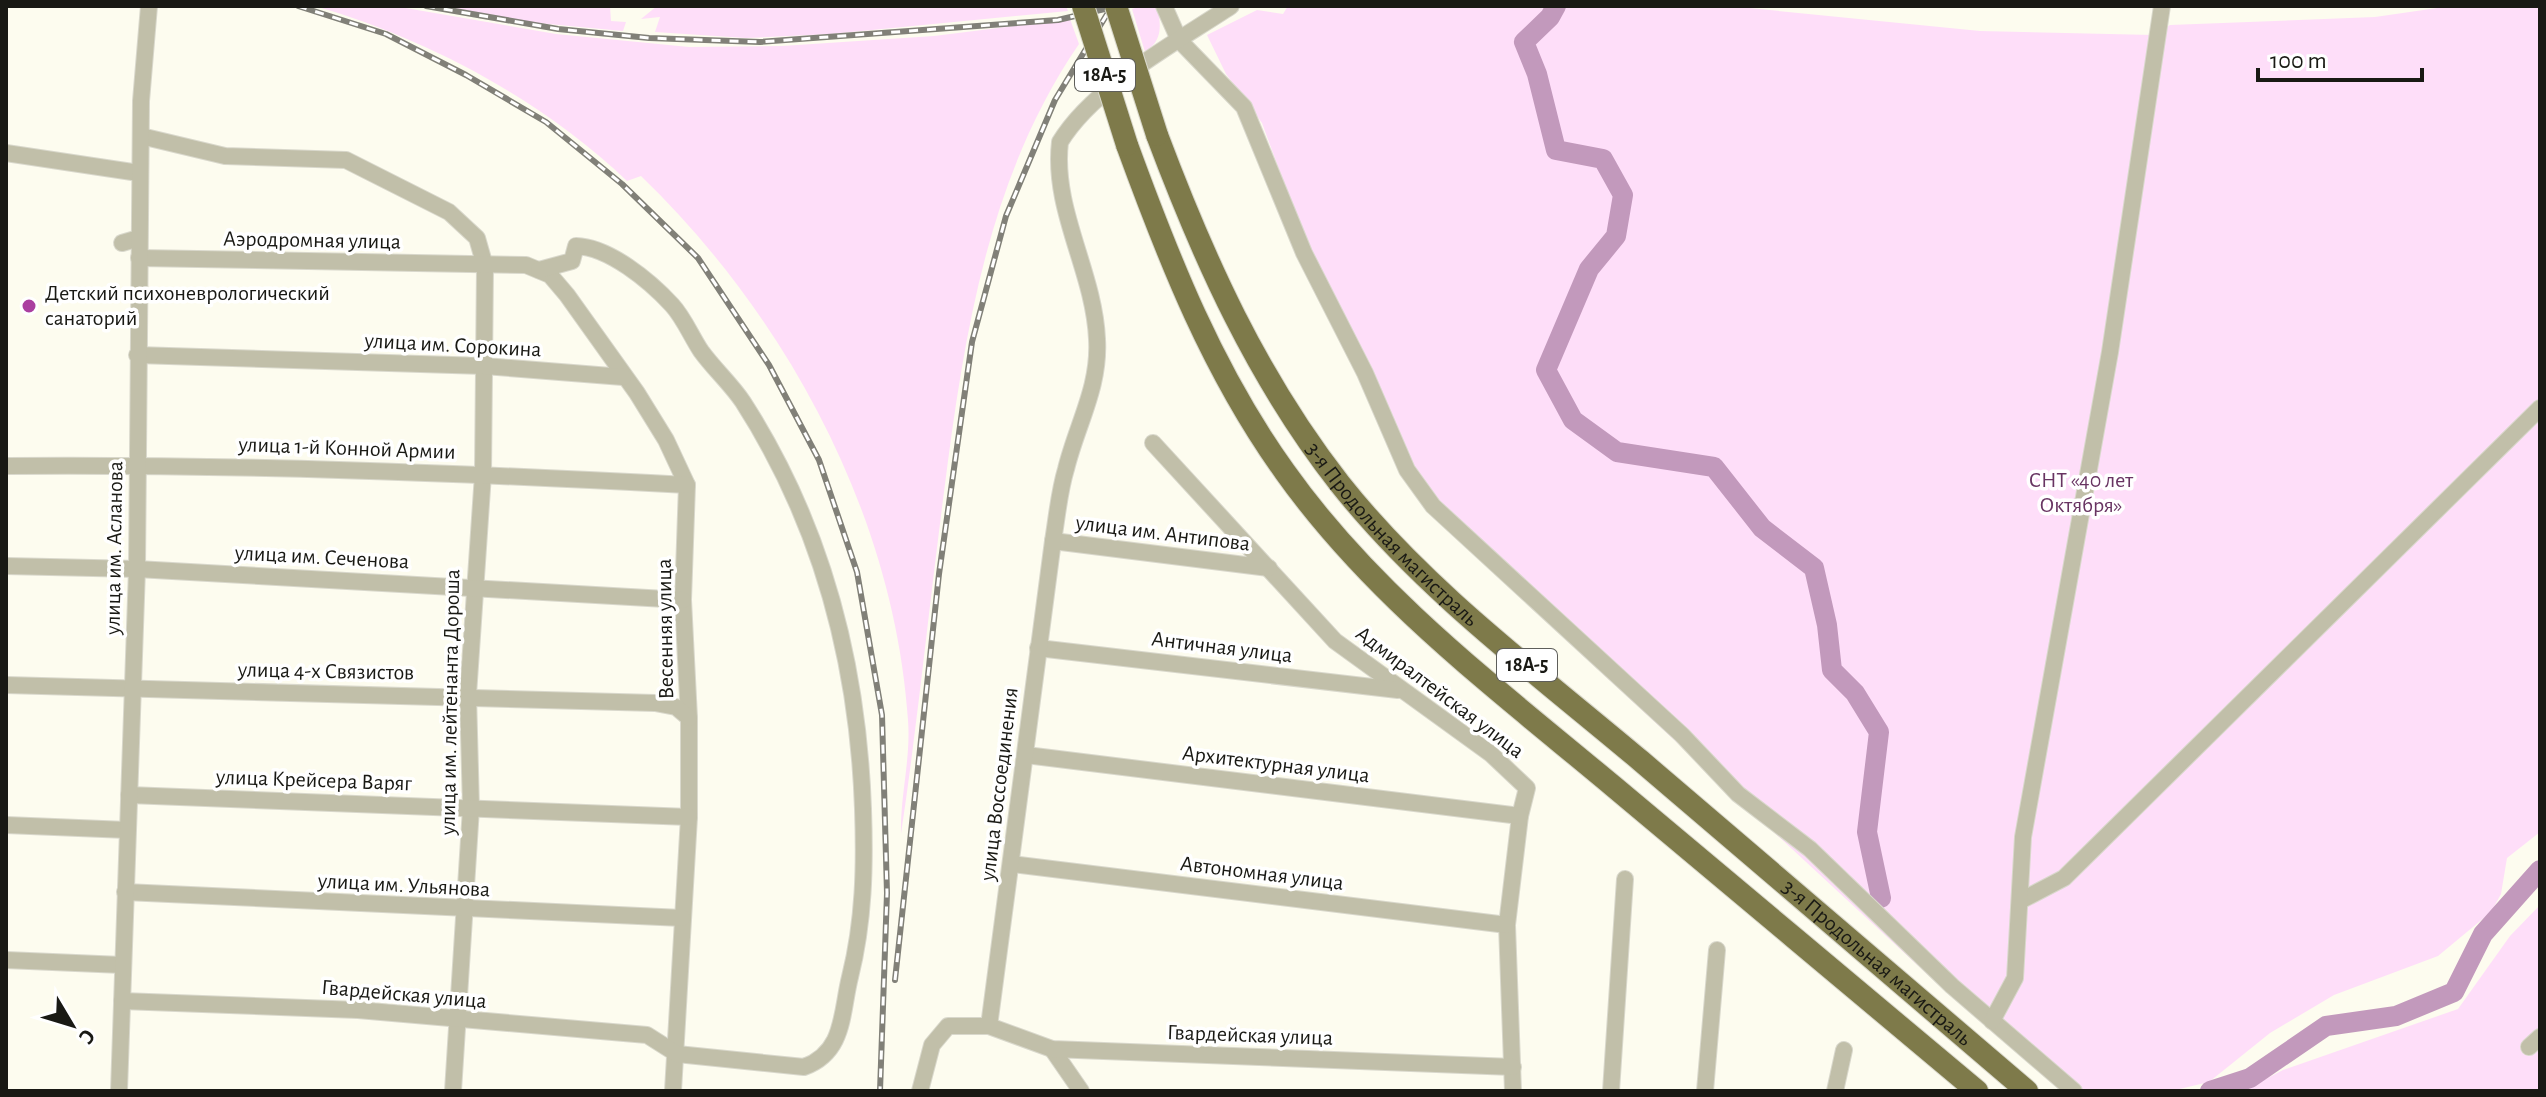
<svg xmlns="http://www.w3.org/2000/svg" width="2546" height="1097" font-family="'Alegreya Sans',sans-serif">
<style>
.green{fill:#fedef9}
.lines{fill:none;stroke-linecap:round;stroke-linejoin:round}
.river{stroke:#c299bc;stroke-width:20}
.minor-casing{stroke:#d9d8cc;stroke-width:18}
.highway-casing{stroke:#d9d8cc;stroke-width:24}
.minor{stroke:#c1bfa9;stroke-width:16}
.highway{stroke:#7e7a4a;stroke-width:22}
.rail-casing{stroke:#818078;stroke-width:6}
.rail{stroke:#fff;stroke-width:3;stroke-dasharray:9;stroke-linecap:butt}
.highway-bridge-casing{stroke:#d9d8cc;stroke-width:24;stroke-linecap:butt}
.highway-bridge{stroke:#7e7a4a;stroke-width:22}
.poi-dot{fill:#aa3fa0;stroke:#fff;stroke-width:3}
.labels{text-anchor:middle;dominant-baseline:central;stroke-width:7;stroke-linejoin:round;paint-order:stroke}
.shield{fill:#fff;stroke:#5e5e5a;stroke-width:2}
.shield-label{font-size:20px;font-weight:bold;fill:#191914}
.street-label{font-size:22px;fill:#191914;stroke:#fff}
.poi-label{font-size:22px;fill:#191914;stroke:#fff;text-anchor:start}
.park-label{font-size:22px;fill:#683462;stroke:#fff}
</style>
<rect width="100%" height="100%" fill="#fdfcef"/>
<g class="green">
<path d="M 315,6 L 394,6 L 556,34 L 689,47 L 782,46 L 934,36 L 1070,19 L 1079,44 C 988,177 964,335 944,492 C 929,606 918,720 901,834 C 900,796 911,759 908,720 C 894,515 787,317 641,176 L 627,181 C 543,100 426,38 315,6 Z"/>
<path d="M 439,6 L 610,6 L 611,21 L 626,22 L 623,31 L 516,21 Z"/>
<path d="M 657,6 L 1066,6 L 1068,11 L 831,34 L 746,38 L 655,32 L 660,17 L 641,19 Z"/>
<path d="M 1141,6 L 1158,6 C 1160,26 1164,39 1145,52 L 1132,9 Z"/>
<path d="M 1288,6 L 1729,6 L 1980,31 L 2153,35 L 2170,25 L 2375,17 L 2451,6 L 2540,6 L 2540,832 L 2507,858 L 2501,894 L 2491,912 L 2438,956 L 2334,995 L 2270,1033 L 2209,1082 L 2171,1091 L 2065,1091 L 1941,987 L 1428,512 L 1394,461 L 1340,336 L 1262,123 L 1226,74 L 1207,35 L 1257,10 L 1283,14 Z"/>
<path d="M 2540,905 L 2540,1091 L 2243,1091 L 2283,1070 L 2458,1009 L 2510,936 Z"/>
</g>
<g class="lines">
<g class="river">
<path d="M 1556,6 L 1550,17 L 1524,42 L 1537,74 L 1556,150 L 1603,159 L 1623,195 L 1616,236 L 1589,269 L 1546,370 L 1573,420 L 1617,452 L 1714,467 L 1762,528 L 1814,568 L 1827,625 L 1832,670 L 1855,693 L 1879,732 L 1867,832 L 1881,898"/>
<path d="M 2210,1091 L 2250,1078 L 2326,1026 L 2396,1016 L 2454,992 L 2483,934 L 2540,870"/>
</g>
<defs>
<g id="minor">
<path d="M 1164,6 L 1179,40 L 1244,107 L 1304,253 L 1365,373 L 1407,470 L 1433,506 L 1682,735 L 1738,794 L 1810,849 L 1952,986 L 2074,1091"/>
<path d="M 141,136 L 225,156 L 346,160 L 449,212 L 477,238 L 485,266 L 483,474 L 468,695 L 471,808 L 453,1091"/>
<path d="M 6,153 L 139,173"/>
<path d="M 122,243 L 139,238"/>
<path d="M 139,258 L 526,265 L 550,275 L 567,295 L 637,393 L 666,440 L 687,485 L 683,600 L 689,718 L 689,817 L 673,1091"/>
<path d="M 137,355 L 484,366 L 623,377"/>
<path d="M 1153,443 L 1335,641 L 1491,754 L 1527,788 L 1520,816 L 1507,925 L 1513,1091"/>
<path d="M 6,466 C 233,464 460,473 687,485"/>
<path d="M 1053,541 L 1269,568"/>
<path d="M 6,566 L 137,569 L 683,600"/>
<path d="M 1038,648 L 1398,690"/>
<path d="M 6,685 L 655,703 L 676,707 L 689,718"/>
<path d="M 1026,755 L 1520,816"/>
<path d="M 129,795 L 689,817"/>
<path d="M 6,825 L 127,830"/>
<path d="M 1012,864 L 1507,925"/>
<path d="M 125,892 L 682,918"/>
<path d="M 2020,901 L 2064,878 L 2540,408"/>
<path d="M 6,960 L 122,965"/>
<path d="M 122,1001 L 358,1010 L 647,1035 L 677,1054 L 804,1067 C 845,1052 841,1013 850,977 C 864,921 865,866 863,809 C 858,664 822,525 743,402 C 731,384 714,369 701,351 C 691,336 684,318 672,305 C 650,281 609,247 576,246 L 572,261 L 539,270"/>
<path d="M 1992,1021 L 2015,978 L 2023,837 L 2110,352 L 2162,6"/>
<path d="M 989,1026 L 1053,541 C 1057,517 1059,492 1066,469 C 1077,424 1100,387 1097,339 C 1094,271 1052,210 1060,142 C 1094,86 1177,42 1231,6"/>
<path d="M 2529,1047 L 2540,1037"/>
<path d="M 1052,1049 L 1081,1091"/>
<path d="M 119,1091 L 137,569 L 141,101 L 149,6"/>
<path d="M 920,1091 L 932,1045 L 948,1026 L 989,1026 L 1052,1049 L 1513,1067"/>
<path d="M 1611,1091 L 1625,879"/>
<path d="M 1705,1091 L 1717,950"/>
<path d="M 1835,1091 L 1844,1050"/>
</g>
<g id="highway">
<path id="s1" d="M 1157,135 C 1204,260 1257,378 1340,484 C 1424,590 1538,674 1641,761 C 1770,870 1898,981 2027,1091"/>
<path d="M 1127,145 C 1169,260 1213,372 1285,472 C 1373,596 1497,689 1613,786 C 1735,887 1855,990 1977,1091"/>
</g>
</defs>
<use href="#minor" class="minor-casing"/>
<use href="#highway" class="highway-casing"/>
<use href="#minor" class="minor"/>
<use href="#highway" class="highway"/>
<defs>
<g id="rail">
<path d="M 298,6 L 386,34 L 466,75 L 546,122 L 622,184 L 698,258 L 769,365 L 819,460 L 857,572 L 882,715 L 887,893 L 880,1091"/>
<path d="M 426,6 L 558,29 L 649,38 L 760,42 L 1058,20 L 1113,7"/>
<path d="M 895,980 L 939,574 L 972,342 L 1006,216 L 1055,100 L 1112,6"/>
</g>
</defs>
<use href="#rail" class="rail-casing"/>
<use href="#rail" class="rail"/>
<defs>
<g id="highway-bridge">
<path d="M 1083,6 L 1127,145"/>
<path d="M 1116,6 L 1157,135"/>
</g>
</defs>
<use href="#highway-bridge" class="highway-bridge-casing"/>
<use href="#highway-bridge" class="highway-bridge"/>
</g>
<circle class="poi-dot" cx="29" cy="306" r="8"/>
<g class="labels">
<g class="shield">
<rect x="1075" y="59" width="60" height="32" rx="6"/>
<rect x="1497" y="649" width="60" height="32" rx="6"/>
</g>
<g class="shield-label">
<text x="1105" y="75">18А-5</text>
<text x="1527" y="665">18А-5</text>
</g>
<g class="street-label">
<text transform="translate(312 240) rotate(1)">Аэродромная улица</text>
<text transform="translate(453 345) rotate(3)">улица им. Сорокина</text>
<text transform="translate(347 448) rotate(2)">улица 1-й Конной Армии</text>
<text stroke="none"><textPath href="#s1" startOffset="468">3-я Продольная магистраль</textPath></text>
<text transform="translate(1163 533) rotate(7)">улица им. Антипова</text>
<text transform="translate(114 548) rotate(-89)">улица им. Асланова</text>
<text transform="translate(322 557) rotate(3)">улица им. Сеченова</text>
<text transform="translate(665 629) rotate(-91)">Весенняя улица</text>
<text transform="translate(1222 647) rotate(7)">Античная улица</text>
<text transform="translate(326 671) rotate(1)">улица 4-х Связистов</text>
<text transform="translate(1440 692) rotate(37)">Адмиралтейская улица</text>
<text transform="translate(450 702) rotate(-89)">улица им. лейтенанта Дороша</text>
<text transform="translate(1276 764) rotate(7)">Архитектурная улица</text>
<text transform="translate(314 780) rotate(2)">улица Крейсера Варяг</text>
<text transform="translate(999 784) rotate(-83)">улица Воссоединения</text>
<text transform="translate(1262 873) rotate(7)">Автономная улица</text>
<text transform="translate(404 885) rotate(3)">улица им. Ульянова</text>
<text stroke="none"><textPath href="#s1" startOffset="1116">3-я Продольная магистраль</textPath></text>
<text transform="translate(404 994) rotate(5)">Гвардейская улица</text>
<text transform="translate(1250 1035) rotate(2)">Гвардейская улица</text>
</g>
<g class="poi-label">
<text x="45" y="293">Детский психоневрологический<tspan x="45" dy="25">санаторий</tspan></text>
</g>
<g class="park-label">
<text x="2081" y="480">СНТ «40 лет<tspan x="2081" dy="25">Октября»</tspan></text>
</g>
</g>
<rect width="2546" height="1097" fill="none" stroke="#191914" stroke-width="16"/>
<g transform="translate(72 1025) rotate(128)" stroke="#ffffff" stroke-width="6" paint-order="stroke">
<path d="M0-6L14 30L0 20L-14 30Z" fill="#191914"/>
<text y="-12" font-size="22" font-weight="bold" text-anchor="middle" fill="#191914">С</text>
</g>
<path d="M2258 68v12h164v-12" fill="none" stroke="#191914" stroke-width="4"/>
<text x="2270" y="68" font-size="24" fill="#191914" stroke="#ffffff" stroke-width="6" paint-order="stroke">100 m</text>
</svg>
